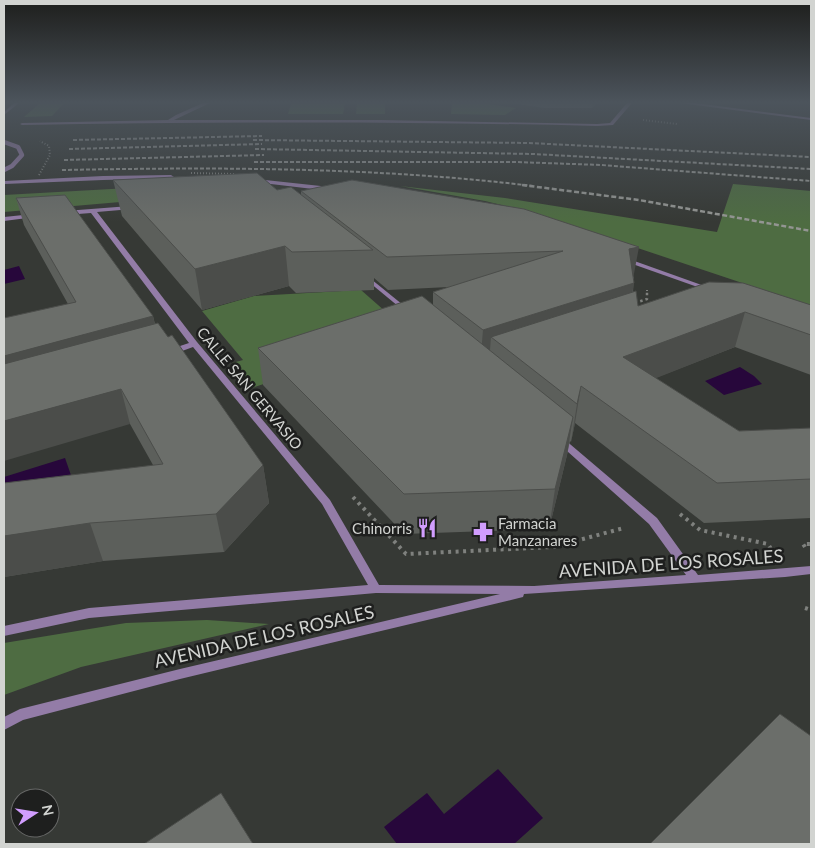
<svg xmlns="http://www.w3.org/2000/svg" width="815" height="848" font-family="Lato,sans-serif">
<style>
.green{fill:#4e6c42}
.water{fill:#27073b}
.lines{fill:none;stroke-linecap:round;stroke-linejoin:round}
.path-far2{stroke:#7f817e;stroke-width:2;stroke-dasharray:1 2;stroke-linecap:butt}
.path-far1{stroke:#7f817e;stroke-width:2.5;stroke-dasharray:2.5 3;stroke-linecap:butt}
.path{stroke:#7f817e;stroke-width:4;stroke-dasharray:3 4.5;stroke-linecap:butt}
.minor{fill:#937ca7;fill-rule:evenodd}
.rail-far1{stroke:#939592;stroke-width:2;stroke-dasharray:4 2;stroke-linecap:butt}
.rail{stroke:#939592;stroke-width:2.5;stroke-dasharray:5 2.5;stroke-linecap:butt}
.path-bridge{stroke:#7f817e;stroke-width:2;stroke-dasharray:1 2;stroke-linecap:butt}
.minor-bridge{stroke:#937ca7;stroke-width:4.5}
.wall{fill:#5c5f5b}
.shaded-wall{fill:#4b4d4a}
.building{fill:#6b6e6a;stroke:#4b4d4a}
.labels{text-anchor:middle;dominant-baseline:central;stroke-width:5;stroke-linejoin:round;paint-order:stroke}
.street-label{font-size:15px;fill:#d2d4d1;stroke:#1e1f1e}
.poi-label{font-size:15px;fill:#d2d4d1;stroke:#1e1f1e;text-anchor:start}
.near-street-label{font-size:18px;fill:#d2d4d1;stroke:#1e1f1e}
</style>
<rect width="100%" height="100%" fill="#363935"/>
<g class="green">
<path d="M 40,103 L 64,103 L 52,116 L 24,117 Z"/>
<path d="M 357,103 L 385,103 L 385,114 L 356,114 Z"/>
<path d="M 452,103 L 481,103 L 516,108 L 505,115 L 451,114 Z"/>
<path d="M 291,104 L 345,104 L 343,114 L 288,114 Z"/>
<path d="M 733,184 L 811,191 L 811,306 L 530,212 L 485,201 L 400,186 L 505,198 L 717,232 Z"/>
<path d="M 147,187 L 190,196 L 4,212 L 4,195 Z"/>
<path d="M 361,290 L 411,334 L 252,388 L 232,363 L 243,360 L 202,311 L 254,296 Z"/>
<path d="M 207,620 L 269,624 L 81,667 L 4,695 L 4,643 L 126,623 Z"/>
</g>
<g class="water">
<path d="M 19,266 L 25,279 L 4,284 L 4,270 Z"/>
<path d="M 740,367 L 754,376 L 762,384 L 724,395 L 705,381 Z"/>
<path d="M 65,458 L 73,481 L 4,492 L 4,477 Z"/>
<path d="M 498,769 L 543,818 L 514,844 L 397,844 L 384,827 L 427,793 L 444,814 Z"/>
</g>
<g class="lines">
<g class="path-far2">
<path d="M 643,120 L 677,124"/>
<path d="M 191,173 L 235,174"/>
<path d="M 647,290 L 647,293"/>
</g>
<path class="path-far1" d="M 635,303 L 647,299 L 647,292"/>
<g class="path">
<path d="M 353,497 L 406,554 L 553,547 L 624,528"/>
<path d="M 680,514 L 700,530 L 768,544 L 771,549"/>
<path d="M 805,547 L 803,544 L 811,544"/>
<path d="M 805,608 L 811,610"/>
</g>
<g class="minor">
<path d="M 14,103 L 19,103 L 4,115 L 4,112 Z"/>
<path d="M 203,103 L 210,103 L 174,120 L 382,120 L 597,124 L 610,123 L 627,103 L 632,103 L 613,125 L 597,126 C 405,121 214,122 22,125 L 20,124 L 22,123 L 168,120 L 176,115 Z"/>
<path d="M 680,103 L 695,103 L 811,118 L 811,120 Z"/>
<path d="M 171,175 L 174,177 L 173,178 L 103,180 L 4,184 L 4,181 L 103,176 Z"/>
<path d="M 256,179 L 330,187 L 333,189 L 330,191 L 254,182 L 253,181 Z"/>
<path d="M 130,206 L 132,207 L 132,209 L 97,212 L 197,342 L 330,500 L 379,585 L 534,586 L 686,575 L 649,524 L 558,443 L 556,441 L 561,438 L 564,439 L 657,518 L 698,575 L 811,566 L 811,574 L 785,577 L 524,594 L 523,597 L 519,598 L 180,679 L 23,720 L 4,730 L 4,717 L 20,709 L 180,669 L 500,594 L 376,593 L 89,618 L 4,636 L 4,626 L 89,608 L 368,585 L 322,504 L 193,347 L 174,354 L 168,354 L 167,352 L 168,350 L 189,343 L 91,213 L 65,215 L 62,213 L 65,211 Z"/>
<path d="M 33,214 L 36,216 L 35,217 L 4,221 L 4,217 Z"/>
<path d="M 626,258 L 710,288 L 711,289 L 710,290 L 706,290 L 624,261 L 623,260 Z"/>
<path d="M 366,275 L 408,309 L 408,311 L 404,311 L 364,278 L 364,276 Z"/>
</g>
<g class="rail-far1">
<path d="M 73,140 L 262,136"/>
<path d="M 253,140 L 529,143 L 811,157"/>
<path d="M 69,149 L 262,144"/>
<path d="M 255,149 L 533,154 L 811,169"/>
<path d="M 64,160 L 264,155"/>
<path d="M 254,162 L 516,162 L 601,165 L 811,181"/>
<path d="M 62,170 C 219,167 376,167 533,186"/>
</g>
<path class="rail" d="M 522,185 L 639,200 L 811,231"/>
<path class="path-bridge" d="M 39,175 L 50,155 L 49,146 L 40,141"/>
<path class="minor-bridge" d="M 4,142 L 18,147 L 22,155 L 12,166 L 4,170"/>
</g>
<g class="wall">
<path d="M 511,103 L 599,103 L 596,104 L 592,108 L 544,108 Z"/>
<path d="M 113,180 L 277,190 L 301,195 L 301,191 L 524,209 L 634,277 L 633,292 L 638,306 L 811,305 L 811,375 L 735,347 L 655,378 L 739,431 L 811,428 L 811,518 L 704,523 L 575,423 L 571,442 L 570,441 L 567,455 L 549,529 L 404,534 L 263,385 L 258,348 L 433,304 L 433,292 L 449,287 L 388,290 L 374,278 L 374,290 L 296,293 L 289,286 L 202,310 L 122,216 Z"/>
<path d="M 16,198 L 153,316 L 155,324 L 263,465 L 269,503 L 224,552 L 103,561 L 4,577 L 153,465 L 130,424 L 68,304 L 24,225 Z"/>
</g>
<g class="shaded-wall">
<path d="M 593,103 L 599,103 L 596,104 L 592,108 Z"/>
<path d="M 285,246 L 289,286 L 202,310 L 195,269 Z"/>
<path d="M 639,247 L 633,279 L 629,249 Z"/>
<path d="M 634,283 L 628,317 L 491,337 L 489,363 L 480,366 L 483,330 Z"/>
<path d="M 745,312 L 735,347 L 616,394 L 623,357 Z"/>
<path d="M 153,316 L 160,349 L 4,394 L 4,356 Z"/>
<path d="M 581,386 L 575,423 L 571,442 L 577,404 Z"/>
<path d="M 121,389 L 130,424 L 4,461 L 4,421 Z"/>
<path d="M 573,417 L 567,455 L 549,529 L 555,489 Z"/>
<path d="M 263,465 L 269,503 L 224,552 L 216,514 Z"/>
<path d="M 90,523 L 103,561 L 4,577 L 4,536 Z"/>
</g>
<g class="building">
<path d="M 257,173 L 277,190 L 291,187 L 373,250 L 292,252 L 285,246 L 195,269 L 113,180 Z"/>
<path d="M 352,180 L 524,209 L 639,247 L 629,249 L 634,283 L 483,330 L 433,292 L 563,251 L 387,257 L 301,191 Z"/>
<path d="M 65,195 L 153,316 L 4,356 L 4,318 L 76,302 L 16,198 Z"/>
<path d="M 709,282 L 743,283 L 811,305 L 811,335 L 745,312 L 623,357 L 739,431 L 811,428 L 811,479 L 717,483 L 581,386 L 577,404 L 491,337 L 636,291 L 638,306 Z"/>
<path d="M 422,296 L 573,417 L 555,489 L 404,494 L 258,348 Z"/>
<path d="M 158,323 L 168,337 L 172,335 L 263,465 L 216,514 L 90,523 L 4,536 L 4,483 L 163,464 L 121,389 L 4,421 L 4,364 Z"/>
<path d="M 780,714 L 811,736 L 811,844 L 650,844 Z"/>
<path d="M 221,793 L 253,844 L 144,844 Z"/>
</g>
<linearGradient id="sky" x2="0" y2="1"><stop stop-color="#1e1f1d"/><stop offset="0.46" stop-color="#4c545c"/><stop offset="1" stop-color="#4c545c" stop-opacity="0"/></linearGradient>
<rect width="815" height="222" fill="url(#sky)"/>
<defs>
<symbol id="restaurant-bare" viewBox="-9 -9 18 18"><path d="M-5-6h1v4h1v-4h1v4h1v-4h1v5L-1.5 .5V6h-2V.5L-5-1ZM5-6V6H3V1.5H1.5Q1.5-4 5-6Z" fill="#d19dfe" stroke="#1e1f1e" stroke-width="2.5" paint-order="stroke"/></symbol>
<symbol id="pharmacy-bare" viewBox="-9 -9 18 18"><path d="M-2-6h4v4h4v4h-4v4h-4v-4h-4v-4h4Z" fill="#d19dfe" stroke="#1e1f1e" stroke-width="2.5" paint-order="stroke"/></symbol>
</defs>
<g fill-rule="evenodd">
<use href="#restaurant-bare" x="413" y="514" width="28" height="28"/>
<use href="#pharmacy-bare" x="469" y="518" width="28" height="28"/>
</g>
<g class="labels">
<g class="street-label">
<text transform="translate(250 388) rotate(50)">CALLE SAN GERVASIO</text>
</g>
<g class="poi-label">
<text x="498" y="523">Farmacia<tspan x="498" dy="17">Manzanares</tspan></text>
<text x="412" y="528" text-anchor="end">Chinorris</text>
</g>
<g class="near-street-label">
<text transform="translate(671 563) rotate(-4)">AVENIDA DE LOS ROSALES</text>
<text transform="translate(264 636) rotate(-13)">AVENIDA DE LOS ROSALES</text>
</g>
</g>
<rect width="815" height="848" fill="none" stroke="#d2d4d1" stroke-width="10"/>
<g transform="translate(35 813) rotate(78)"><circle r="24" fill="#1e1f1e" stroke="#666766"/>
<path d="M0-4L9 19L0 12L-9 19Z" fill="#d19dfe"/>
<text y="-8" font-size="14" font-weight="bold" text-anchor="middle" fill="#d2d4d1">N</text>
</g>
</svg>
